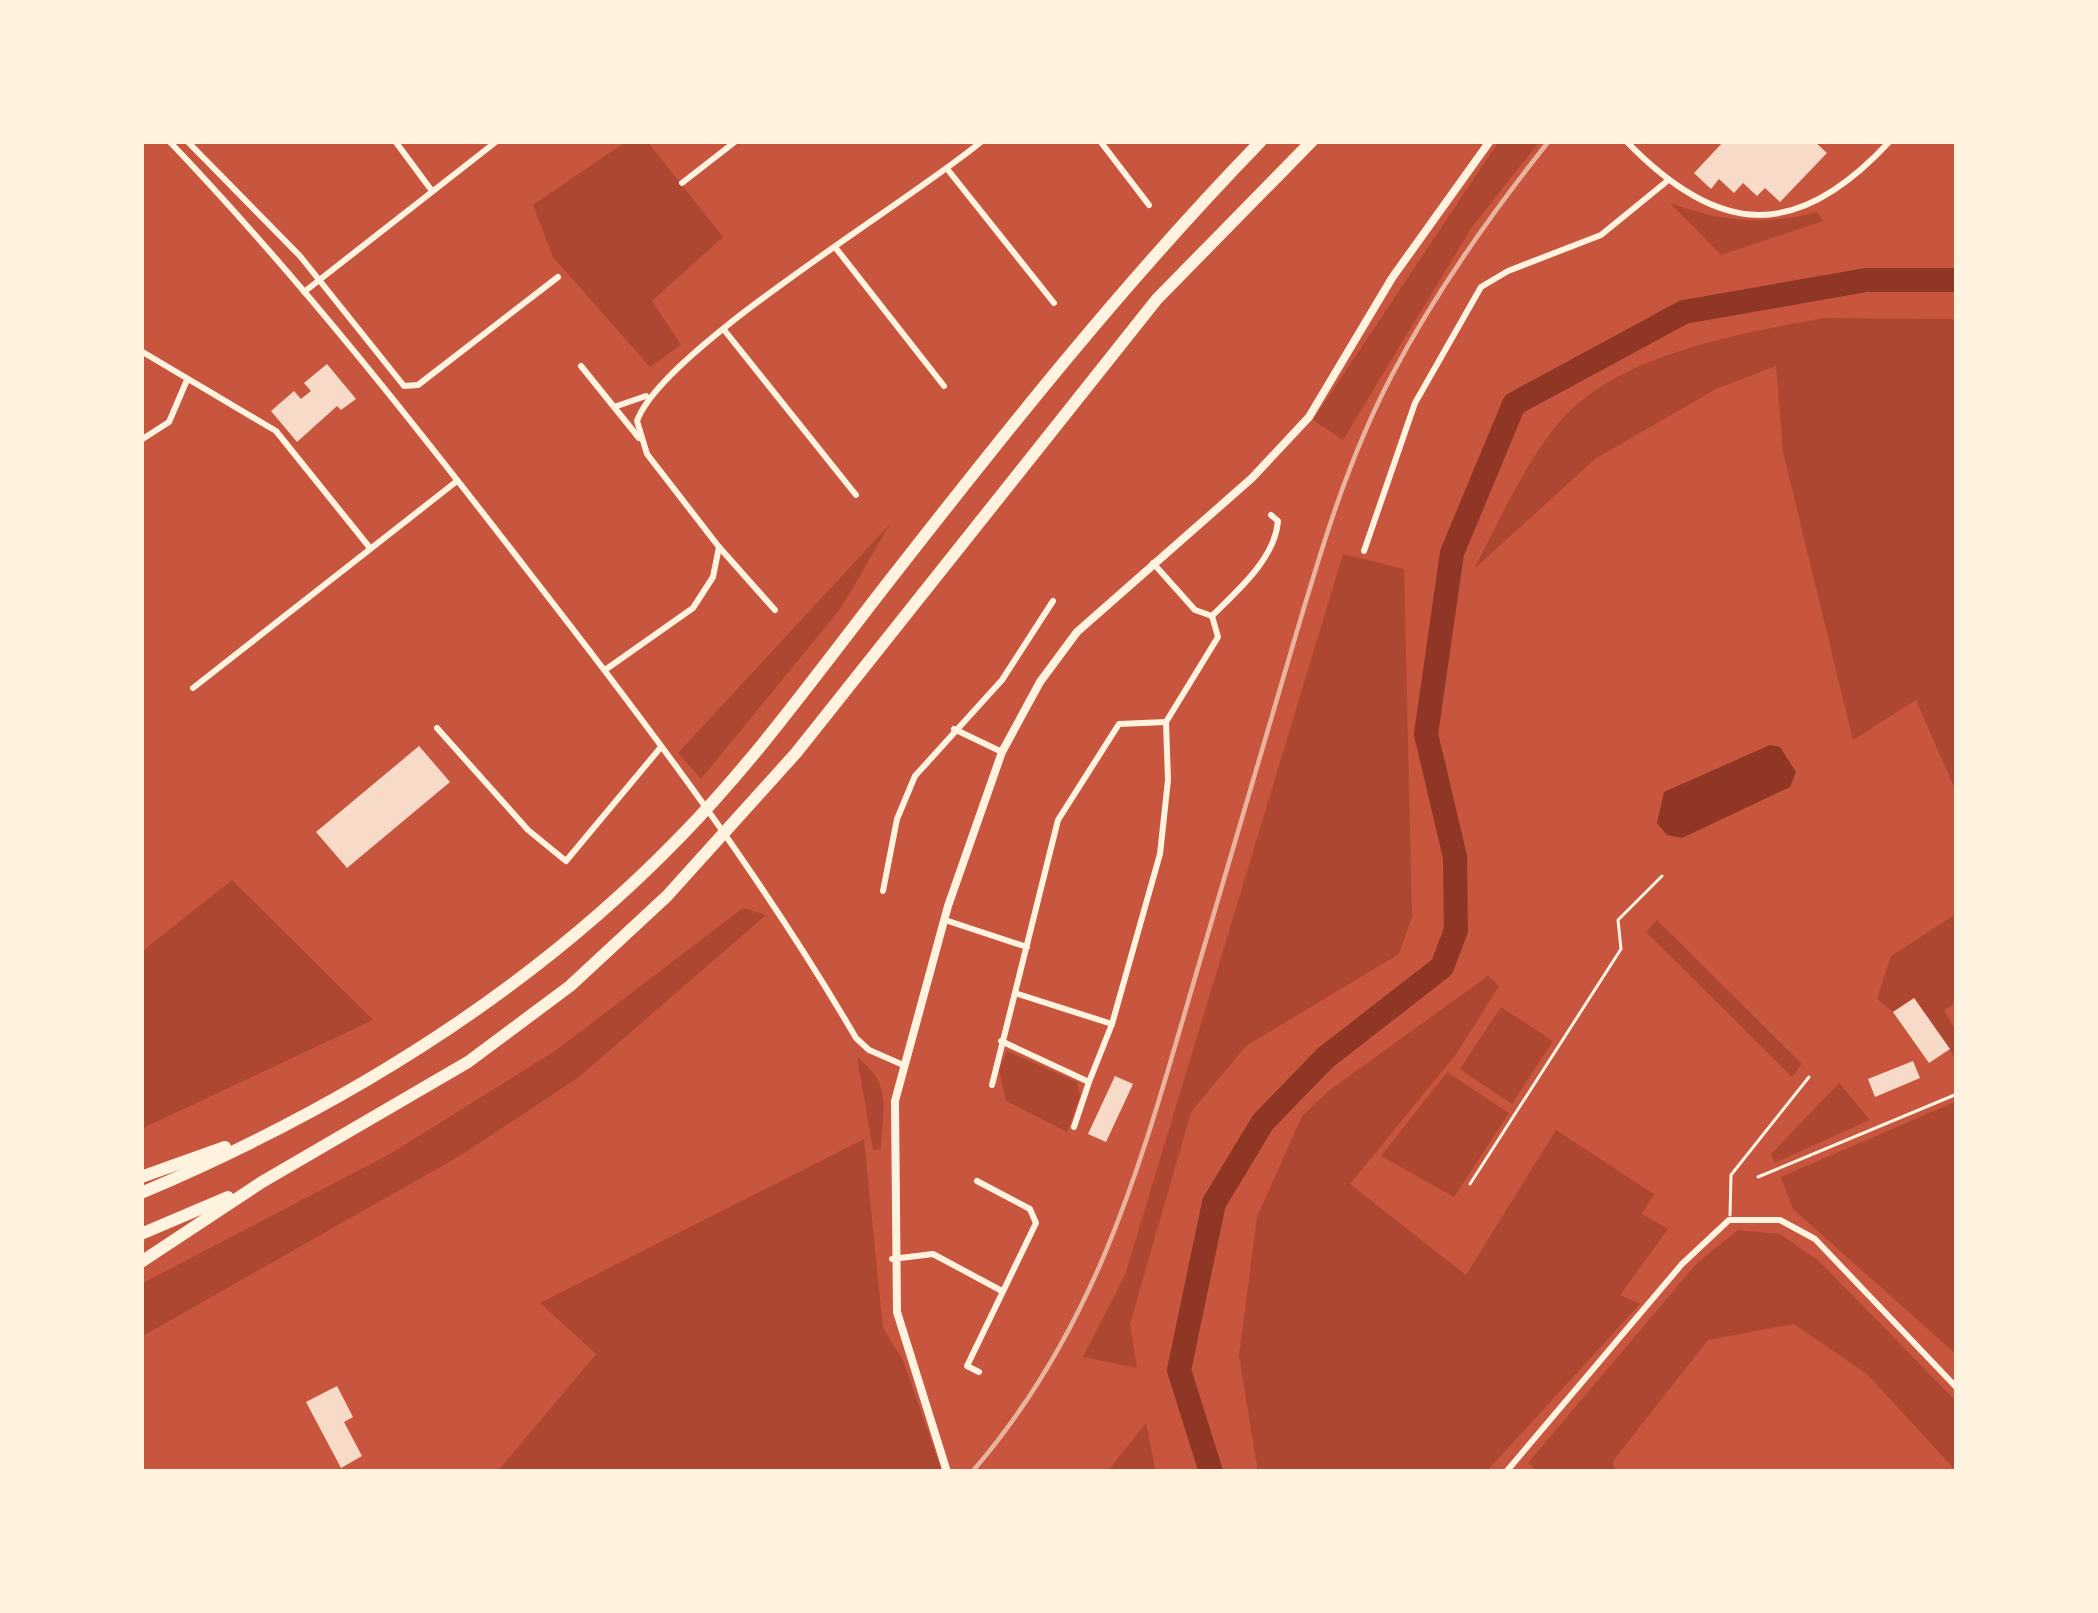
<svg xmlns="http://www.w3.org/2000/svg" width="2098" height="1613" font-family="'Zilla Slab',serif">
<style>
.green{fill:#ae4732}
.water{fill:#8f3625}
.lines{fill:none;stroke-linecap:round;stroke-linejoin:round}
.river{stroke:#8f3625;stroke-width:24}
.building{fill:#f7dbc8}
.path{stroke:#fff3e0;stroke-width:3}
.service{stroke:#fff3e0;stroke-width:3}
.minor{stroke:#fff3e0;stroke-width:6}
.tertiary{stroke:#fff3e0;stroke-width:8}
.motorway{stroke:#fff3e0;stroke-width:12}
.rail{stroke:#e9b49f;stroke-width:4.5}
</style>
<rect width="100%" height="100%" fill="#c8553d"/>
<g class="green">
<path d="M 627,141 L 647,141 L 723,237 L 652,301 L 681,345 L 650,367 L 553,257 L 533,205 Z"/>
<path d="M 1499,141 L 1540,141 L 1472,227 L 1343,440 L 1313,420 Z"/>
<path d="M 1670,203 C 1722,222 1764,226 1817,212 L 1823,221 L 1721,255 Z"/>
<path d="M 1824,318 L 1957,319 L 1957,794 L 1916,700 L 1853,740 L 1783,452 L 1776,366 L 1716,389 L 1595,459 L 1474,569 C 1500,520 1521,470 1556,426 C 1614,354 1739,334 1824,318 Z"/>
<path d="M 890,524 L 841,608 L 701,779 L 678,753 Z"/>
<path d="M 1343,554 L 1404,569 L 1412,917 L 1399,954 L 1246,1046 L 1191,1112 L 1130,1324 L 1137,1368 L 1083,1357 L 1125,1275 Z"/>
<path d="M 232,880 L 373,1020 L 141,1129 L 141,952 Z"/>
<path d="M 743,908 L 766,915 L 579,1077 L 463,1154 L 141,1337 L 141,1284 L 390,1154 L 555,1051 Z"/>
<path d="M 1956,914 L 1957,1002 L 1944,1010 L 1957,1033 L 1957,1061 L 1915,998 L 1893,1012 L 1877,999 L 1891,956 Z"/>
<path d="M 1657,920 L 1802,1064 L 1792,1077 L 1646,932 Z"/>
<path d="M 1488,976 L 1499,986 L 1457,1053 L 1350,1184 L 1466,1275 L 1556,1130 L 1654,1194 L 1642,1214 L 1668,1229 L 1620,1295 L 1640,1304 L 1486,1472 L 1258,1472 L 1239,1356 L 1257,1217 L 1302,1116 L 1331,1089 Z"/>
<path d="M 1501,1007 L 1553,1041 L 1512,1104 L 1460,1069 Z"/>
<path d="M 1007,1051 L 1077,1082 L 1080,1096 L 1067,1132 L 1006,1101 L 999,1070 Z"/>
<path d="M 857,1057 C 893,1086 883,1105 881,1149 L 873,1150 Z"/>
<path d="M 1447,1072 L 1509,1113 L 1454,1197 L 1381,1156 Z"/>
<path d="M 1839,1083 L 1870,1120 L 1774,1163 L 1771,1154 Z"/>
<path d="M 1957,1101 L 1957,1355 L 1793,1209 L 1781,1177 Z"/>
<path d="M 864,1139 L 883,1328 L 903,1360 L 942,1472 L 497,1472 L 596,1354 L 540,1303 Z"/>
<path d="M 1738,1230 L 1780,1234 L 1819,1261 L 1957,1402 L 1957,1472 L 1867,1374 L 1794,1324 L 1708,1340 L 1613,1461 L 1615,1472 L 1538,1472 L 1528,1463 L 1697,1263 Z"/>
<path d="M 1146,1423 L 1156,1472 L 1107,1472 Z"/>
</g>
<path class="water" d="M 1770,745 L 1780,747 L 1796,772 L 1790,787 L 1682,838 L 1667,835 L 1657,823 L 1664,792 Z"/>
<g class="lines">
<path class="river" d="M 1211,1472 L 1179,1370 L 1214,1203 L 1263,1122 L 1325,1058 L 1442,967 L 1456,930 L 1455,857 L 1426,734 L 1452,553 L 1514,404 L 1684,312 L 1866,280 L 1957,280"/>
</g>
<g class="building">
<path d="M 1724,141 L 1814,141 L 1827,153 L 1780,202 L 1765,188 L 1757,196 L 1743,183 L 1734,193 L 1719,179 L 1711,189 L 1694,173 Z"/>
<path d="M 327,364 L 356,399 L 341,410 L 337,406 L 297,442 L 271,411 L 294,391 L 301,399 L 311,391 L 304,383 Z"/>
<path d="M 419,746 L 450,782 L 347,868 L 316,832 Z"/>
<path d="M 1914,998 L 1950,1049 L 1929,1063 L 1893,1012 Z"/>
<path d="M 1913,1061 L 1920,1078 L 1875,1097 L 1868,1079 Z"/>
<path d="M 1115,1076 L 1133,1084 L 1106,1142 L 1088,1134 Z"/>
<path d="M 337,1386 L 353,1417 L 344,1422 L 362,1456 L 341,1468 L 306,1402 Z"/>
</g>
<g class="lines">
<path class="path" d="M 1470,1184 L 1621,949 L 1618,920 L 1662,876"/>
<g class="service">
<path d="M 1758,1177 L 1957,1094"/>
<path d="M 1730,1215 L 1731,1175 L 1809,1077"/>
</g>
<g class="minor">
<path d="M 169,141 C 299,277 416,426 531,575 C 647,724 761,875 856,1038 L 869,1050 L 901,1064"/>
<path d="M 187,141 L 300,256 L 404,386 L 418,385 L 558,277"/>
<path d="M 395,141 L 432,191"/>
<path d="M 1100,141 L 1149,205"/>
<path d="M 1626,141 C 1719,237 1797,242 1890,141"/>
<path d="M 948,170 L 1054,303"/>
<path d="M 682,183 L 736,141"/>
<path d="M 835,247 L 944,386"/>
<path d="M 304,292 L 497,141"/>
<path d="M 725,331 L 856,495"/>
<path d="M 141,351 L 276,431 L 370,548"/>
<path d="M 581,366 L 639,438"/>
<path d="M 614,407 L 646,396"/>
<path d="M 141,440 L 169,422 L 187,380"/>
<path d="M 719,547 L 775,610"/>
<path d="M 1364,551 L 1415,403 L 1481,287 L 1508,271 L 1601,235 L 1666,182"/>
<path d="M 1212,616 C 1237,591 1275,559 1278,521 L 1271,515"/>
<path d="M 605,670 L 693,608 L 713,577 L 719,547 L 647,454 L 637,421 C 662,349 911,201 982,141"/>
<path d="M 193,688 L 457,481"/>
<path d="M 437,728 L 528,830 L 566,861 L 661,747"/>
<path d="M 954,729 L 1002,752"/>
<path d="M 883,891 L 897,819 L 915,776 L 1002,680 L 1053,601"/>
<path d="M 945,920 L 1027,947"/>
<path d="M 1018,994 L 1112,1024"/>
<path d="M 1001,1041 L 1089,1082 L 1112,1024 L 1160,854 L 1168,780 L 1166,722 L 1218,637 L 1212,616 L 1195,610 L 1153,563"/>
<path d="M 992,1085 L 1058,820 L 1119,724 L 1166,722"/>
<path d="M 1074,1127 L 1089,1082"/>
<path d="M 977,1181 L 1030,1209 L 1036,1223 L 967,1366 L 979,1372"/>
<path d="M 892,1259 L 933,1254 L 1002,1291"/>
<path d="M 1506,1472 L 1682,1264 L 1729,1220 L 1780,1220 L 1815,1239 L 1957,1388"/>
</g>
<path class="tertiary" d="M 947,1472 L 897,1312 L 895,1101 L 948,906 L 1002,752 L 1040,682 L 1077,632 L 1252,478 L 1309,417 L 1392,278 L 1490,141"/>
<g class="motorway">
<path d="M 141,1177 L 225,1147"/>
<path d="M 141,1193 C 342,1108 529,993 681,836 C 759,756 824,664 893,576 C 1010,426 1128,278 1261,141"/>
<path d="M 141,1234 L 228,1197"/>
<path d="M 141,1262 L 262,1182 L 468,1062 L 570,986 L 667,896 L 796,753 L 1157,299 L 1312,141"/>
</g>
<path class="rail" d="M 972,1472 C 1101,1323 1143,1155 1197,971 C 1227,869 1257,767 1287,665 C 1316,567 1344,466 1392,375 C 1436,291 1490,215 1549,141"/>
</g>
<rect width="2098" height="1613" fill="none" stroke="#fff3e0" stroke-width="288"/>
</svg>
